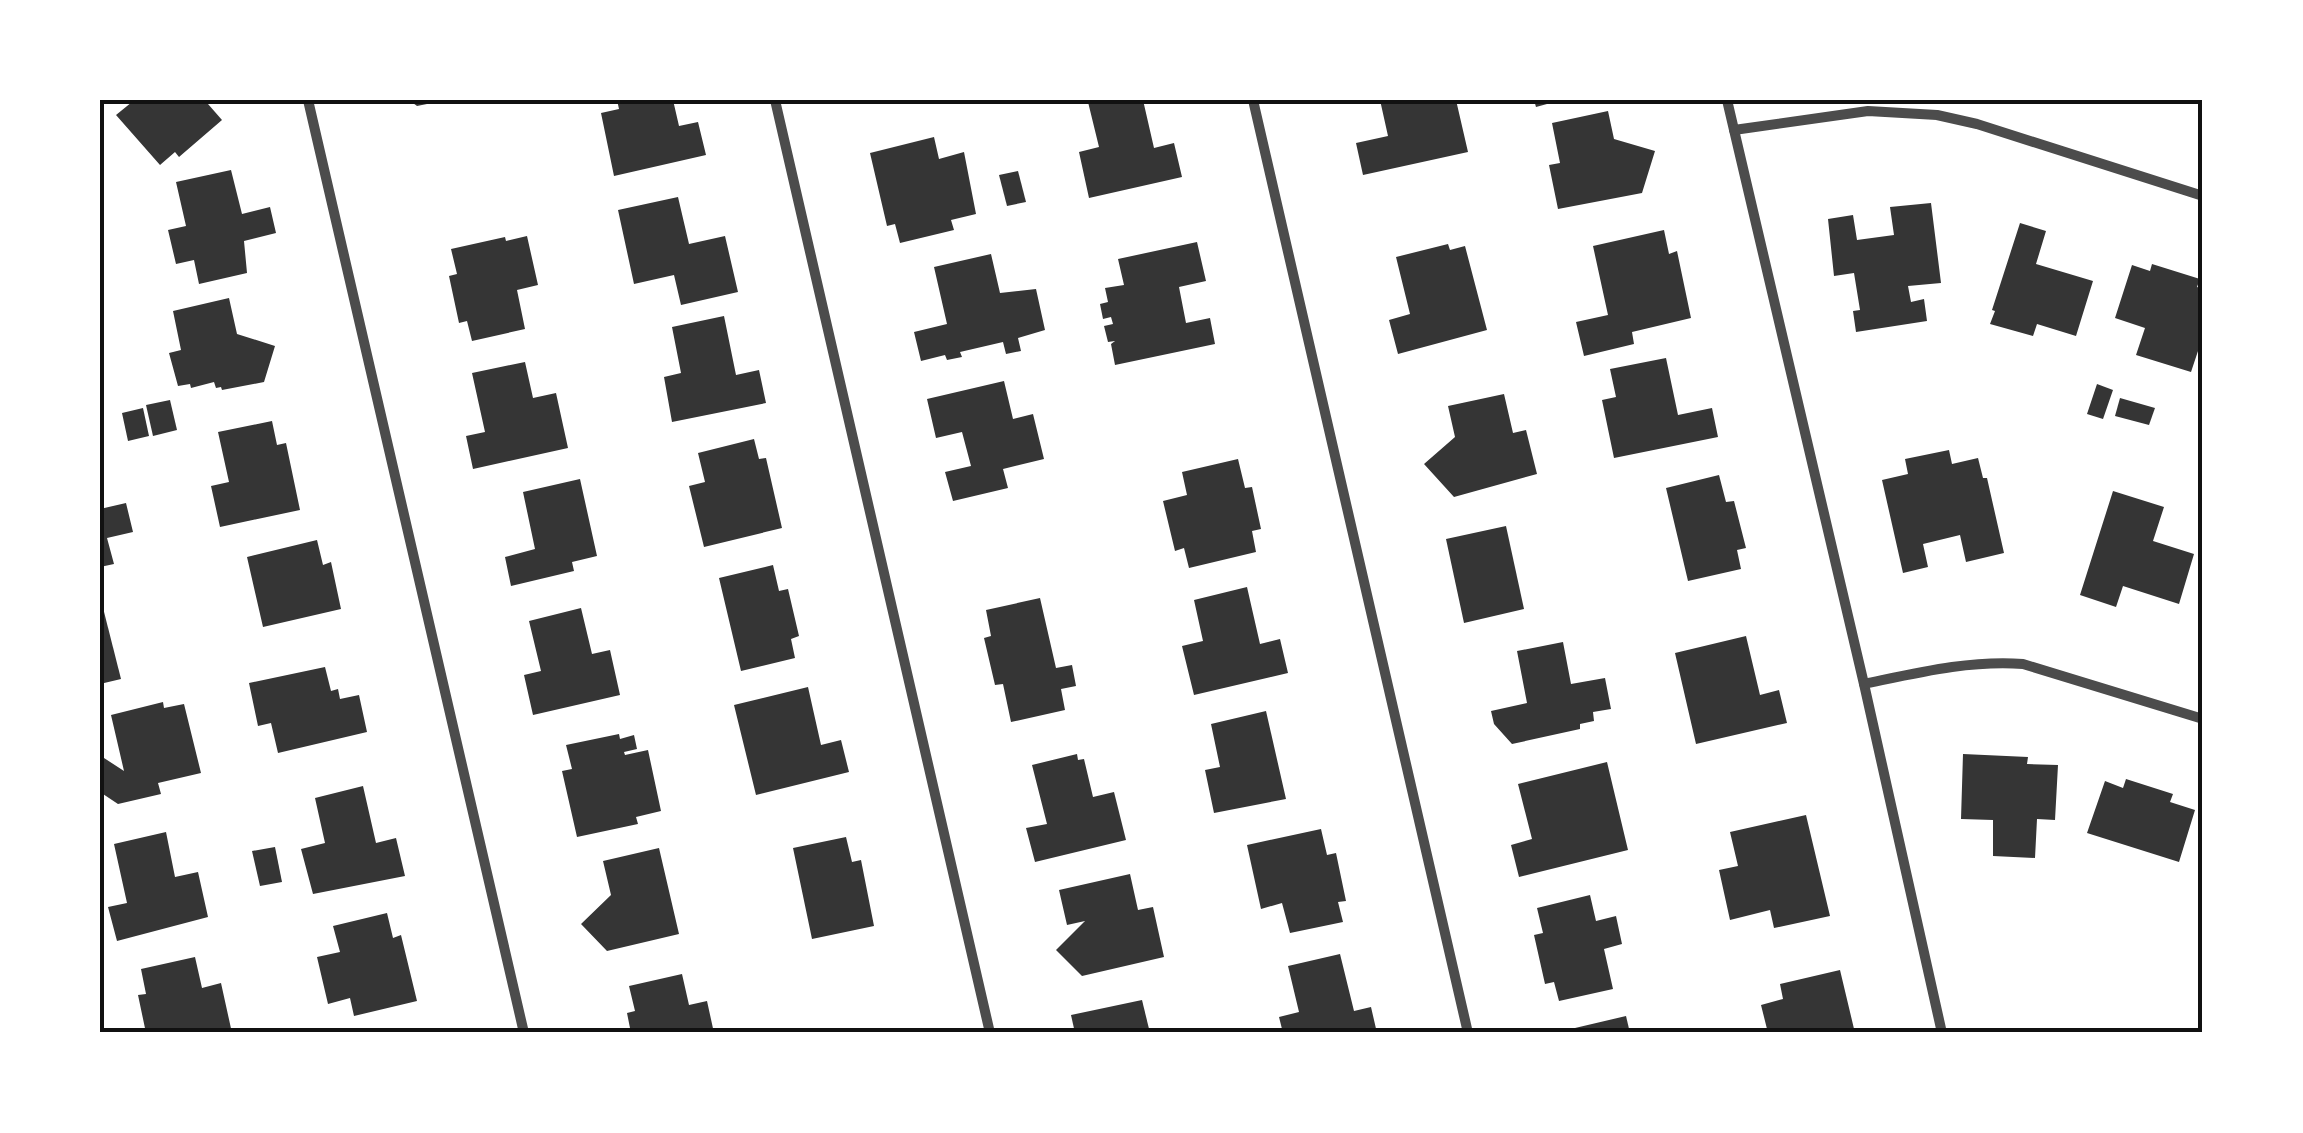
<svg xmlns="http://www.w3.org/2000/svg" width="2303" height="1133" font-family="Jost,sans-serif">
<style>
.building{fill:#353535}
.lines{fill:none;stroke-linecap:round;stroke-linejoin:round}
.minor{stroke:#4c4c4c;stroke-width:10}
.neatline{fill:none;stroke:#111;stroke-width:4}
</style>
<rect width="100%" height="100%" fill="#fff"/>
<g class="building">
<path d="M 130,100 L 213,100 L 208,104 L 222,120 L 179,157 L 175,152 L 160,165 L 116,115 L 132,102 Z"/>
<path d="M 409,100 L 437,100 L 437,102 L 417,106 Z"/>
<path d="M 617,100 L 673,100 L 679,126 L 698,122 L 706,155 L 614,176 L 601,113 L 619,109 Z"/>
<path d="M 1096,100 L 1143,100 L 1154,148 L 1174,143 L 1182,177 L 1089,198 L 1079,152 L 1099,147 L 1088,102 Z"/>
<path d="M 1380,100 L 1440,100 L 1440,103 L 1456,100 L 1468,152 L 1363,175 L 1356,143 L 1388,136 Z"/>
<path d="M 1534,100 L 1558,100 L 1558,101 L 1536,107 Z"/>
<path d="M 1608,111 L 1614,139 L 1655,151 L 1642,193 L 1558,209 L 1549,165 L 1560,163 L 1552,123 Z"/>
<path d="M 934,137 L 939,159 L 964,152 L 976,214 L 951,220 L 954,230 L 900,243 L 895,224 L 887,226 L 870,153 Z"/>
<path d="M 231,170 L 242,214 L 270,207 L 276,233 L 244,241 L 247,273 L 199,284 L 194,260 L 176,264 L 168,230 L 186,226 L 176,182 Z"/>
<path d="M 1018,171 L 1026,202 L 1007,206 L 999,175 Z"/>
<path d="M 678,197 L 689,244 L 725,236 L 738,292 L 681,305 L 674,275 L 634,284 L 618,210 Z"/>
<path d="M 1931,203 L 1941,283 L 1908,286 L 1911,302 L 1924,299 L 1927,321 L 1856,332 L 1853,311 L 1860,310 L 1854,273 L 1834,276 L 1828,219 L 1853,215 L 1857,240 L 1894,235 L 1890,207 Z"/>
<path d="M 2020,223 L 2046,231 L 2036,264 L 2093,281 L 2076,336 L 2037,324 L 2033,336 L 1990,324 L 1995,311 L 1992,310 Z"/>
<path d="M 1664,230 L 1669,254 L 1677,251 L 1691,318 L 1632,332 L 1634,344 L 1584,356 L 1576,322 L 1608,315 L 1593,246 Z"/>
<path d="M 527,236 L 538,285 L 517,290 L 525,329 L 472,341 L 467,321 L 459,323 L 449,276 L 457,274 L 451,249 L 505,237 L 506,241 Z"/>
<path d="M 1197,242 L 1206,281 L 1179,287 L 1186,323 L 1210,318 L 1215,344 L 1115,365 L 1111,344 L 1115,341 L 1108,342 L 1104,326 L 1113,324 L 1111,317 L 1103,319 L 1100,304 L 1108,302 L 1105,288 L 1124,285 L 1118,259 Z"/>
<path d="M 1448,244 L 1450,250 L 1465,246 L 1487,330 L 1398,354 L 1389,320 L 1410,314 L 1396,257 Z"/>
<path d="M 991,254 L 1000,293 L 1036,289 L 1045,330 L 1018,338 L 1021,351 L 1006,354 L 1003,342 L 960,352 L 962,357 L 947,360 L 945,355 L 921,361 L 914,332 L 947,324 L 934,267 Z"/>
<path d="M 2152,264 L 2200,279 L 2197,287 L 2203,289 L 2203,346 L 2200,345 L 2191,372 L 2136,355 L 2145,328 L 2115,318 L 2132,265 L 2150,271 Z"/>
<path d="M 229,298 L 237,334 L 275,346 L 264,382 L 222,390 L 221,387 L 216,388 L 214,382 L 191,388 L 190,384 L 178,386 L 169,353 L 181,350 L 173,311 Z"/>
<path d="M 724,316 L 736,375 L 759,370 L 766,403 L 672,422 L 664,377 L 681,373 L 672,327 Z"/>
<path d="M 1666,358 L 1678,415 L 1712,408 L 1718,437 L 1614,458 L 1602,400 L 1616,397 L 1610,369 Z"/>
<path d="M 525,362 L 533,398 L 556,393 L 568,448 L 473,469 L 466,436 L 485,432 L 472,373 Z"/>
<path d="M 1004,381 L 1013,419 L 1033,414 L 1044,459 L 1003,469 L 1008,488 L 953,501 L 945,472 L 971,466 L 962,432 L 936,438 L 927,399 Z"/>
<path d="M 2097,384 L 2113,390 L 2103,419 L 2087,414 Z"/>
<path d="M 1504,394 L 1513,433 L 1526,430 L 1537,474 L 1454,497 L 1424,464 L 1455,437 L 1448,406 Z"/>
<path d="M 2120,398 L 2155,408 L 2149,425 L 2115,416 Z"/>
<path d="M 170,400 L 177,430 L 153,436 L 146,405 Z"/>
<path d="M 143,408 L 149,436 L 128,441 L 122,413 Z"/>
<path d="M 272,421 L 277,445 L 286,443 L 300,510 L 220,527 L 211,486 L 229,482 L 218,432 Z"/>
<path d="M 754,439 L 759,459 L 766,458 L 782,528 L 704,547 L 689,486 L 705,482 L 698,453 Z"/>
<path d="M 1949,450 L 1952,464 L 1978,458 L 1983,478 L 1987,478 L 2004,553 L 1966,562 L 1960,535 L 1923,544 L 1928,567 L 1903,573 L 1882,480 L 1908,474 L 1905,459 Z"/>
<path d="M 1238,459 L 1245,488 L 1252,487 L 1261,529 L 1252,531 L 1256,552 L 1189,568 L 1184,548 L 1175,551 L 1163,501 L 1187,495 L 1182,472 Z"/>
<path d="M 1719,475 L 1726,502 L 1734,501 L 1746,548 L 1737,550 L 1741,569 L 1688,581 L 1666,488 Z"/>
<path d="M 580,479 L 597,556 L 572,562 L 574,571 L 511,586 L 505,557 L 535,549 L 523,492 Z"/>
<path d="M 2113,491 L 2164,507 L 2153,541 L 2194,554 L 2179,604 L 2123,586 L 2116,607 L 2080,595 Z"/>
<path d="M 126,503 L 133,532 L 107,538 L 114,564 L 100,567 L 100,509 Z"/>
<path d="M 1506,526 L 1524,609 L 1464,623 L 1446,539 Z"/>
<path d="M 317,540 L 323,565 L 331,562 L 341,609 L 263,627 L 247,557 Z"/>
<path d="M 773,565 L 779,591 L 788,589 L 799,636 L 791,639 L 795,658 L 741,671 L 719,578 Z"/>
<path d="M 1247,587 L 1260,644 L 1280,639 L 1288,673 L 1194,695 L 1182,646 L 1203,641 L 1194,600 Z"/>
<path d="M 100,596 L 121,679 L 100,684 Z"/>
<path d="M 1040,598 L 1056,668 L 1072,665 L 1076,686 L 1061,689 L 1065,710 L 1011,722 L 1003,684 L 995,685 L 984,638 L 991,636 L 986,610 Z"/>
<path d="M 581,608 L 592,654 L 610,650 L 620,695 L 533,715 L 524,675 L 541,671 L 529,621 Z"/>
<path d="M 1746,636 L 1760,695 L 1779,690 L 1787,723 L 1696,744 L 1675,653 Z"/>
<path d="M 1563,642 L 1571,684 L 1605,678 L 1611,709 L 1593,712 L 1594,721 L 1580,724 L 1580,729 L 1512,744 L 1494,724 L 1491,711 L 1527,703 L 1517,651 Z"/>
<path d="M 325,667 L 331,691 L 338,689 L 340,699 L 359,695 L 367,732 L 278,753 L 271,723 L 258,726 L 249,683 Z"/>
<path d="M 808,687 L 821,745 L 841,740 L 849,772 L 756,795 L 734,705 Z"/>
<path d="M 163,702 L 164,708 L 184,704 L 201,773 L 158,783 L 161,794 L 118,804 L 100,792 L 100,764 L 104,758 L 124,771 L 111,715 Z"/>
<path d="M 1266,711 L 1286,799 L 1214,813 L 1205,770 L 1220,767 L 1211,724 Z"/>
<path d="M 619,734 L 620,739 L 634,735 L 637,749 L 624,752 L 625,755 L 648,750 L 661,811 L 636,817 L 638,824 L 577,837 L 562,771 L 572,769 L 566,745 Z"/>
<path d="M 1077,754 L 1078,760 L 1084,759 L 1093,797 L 1114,792 L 1126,840 L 1035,862 L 1026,828 L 1047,824 L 1032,765 Z"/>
<path d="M 1963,754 L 2028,757 L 2027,764 L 2058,765 L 2055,820 L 2037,819 L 2035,858 L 1993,856 L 1993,820 L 1961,819 Z"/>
<path d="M 1607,762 L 1628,850 L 1519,877 L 1511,845 L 1532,839 L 1518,784 Z"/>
<path d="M 2126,779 L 2173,794 L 2170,802 L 2195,810 L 2179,862 L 2087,833 L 2105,781 L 2123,788 Z"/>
<path d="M 363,786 L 376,843 L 396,838 L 405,876 L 313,894 L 301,849 L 325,843 L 315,798 Z"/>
<path d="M 1806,815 L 1830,916 L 1774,928 L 1770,910 L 1730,920 L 1719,870 L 1738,866 L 1730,832 Z"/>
<path d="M 1321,829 L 1327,855 L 1336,853 L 1346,901 L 1338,902 L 1343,922 L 1290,933 L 1282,903 L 1261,909 L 1247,845 Z"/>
<path d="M 166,832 L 175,877 L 198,872 L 208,917 L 117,941 L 108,907 L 127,903 L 114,844 Z"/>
<path d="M 846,837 L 852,862 L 861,860 L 874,926 L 812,939 L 793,848 Z"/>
<path d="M 275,847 L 282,882 L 260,886 L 252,851 Z"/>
<path d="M 659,848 L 679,934 L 607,951 L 581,924 L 611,895 L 603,861 Z"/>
<path d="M 1130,874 L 1138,910 L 1153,907 L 1164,957 L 1082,976 L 1056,950 L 1085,921 L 1067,925 L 1059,890 Z"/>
<path d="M 1590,895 L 1596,921 L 1616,916 L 1622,944 L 1604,949 L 1613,989 L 1559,1001 L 1554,982 L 1545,984 L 1534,935 L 1543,933 L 1537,908 Z"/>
<path d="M 387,913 L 393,938 L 401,935 L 417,1001 L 354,1016 L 350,998 L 328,1004 L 317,957 L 340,952 L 333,926 Z"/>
<path d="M 1340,954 L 1354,1011 L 1371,1007 L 1377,1033 L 1283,1033 L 1279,1017 L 1299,1012 L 1288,966 Z"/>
<path d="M 195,957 L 202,988 L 221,983 L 232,1033 L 146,1033 L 138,995 L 146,994 L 141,969 Z"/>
<path d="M 1840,970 L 1855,1033 L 1768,1033 L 1761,1005 L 1783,999 L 1780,984 Z"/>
<path d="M 682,974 L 689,1005 L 707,1001 L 714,1033 L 631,1033 L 627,1013 L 635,1011 L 629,986 Z"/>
<path d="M 1142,1000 L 1150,1033 L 1075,1033 L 1071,1015 Z"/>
<path d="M 1626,1016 L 1630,1033 L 1576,1033 L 1575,1028 Z"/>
</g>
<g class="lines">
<g class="minor">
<path d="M 308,100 L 524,1033"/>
<path d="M 775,100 L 990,1033"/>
<path d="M 1253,100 L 1468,1033"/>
<path d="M 1727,100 L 1864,684 L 1942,1033"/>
<path d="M 1734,130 L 1868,111 L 1937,115 L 1977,124 L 2203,196"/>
<path d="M 1864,684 C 1917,673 1969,660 2023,664 L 2203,719"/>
</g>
</g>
<rect width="2303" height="1133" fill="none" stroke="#ffffff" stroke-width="205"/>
<rect x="102" y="102" width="2098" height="928" class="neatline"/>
</svg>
